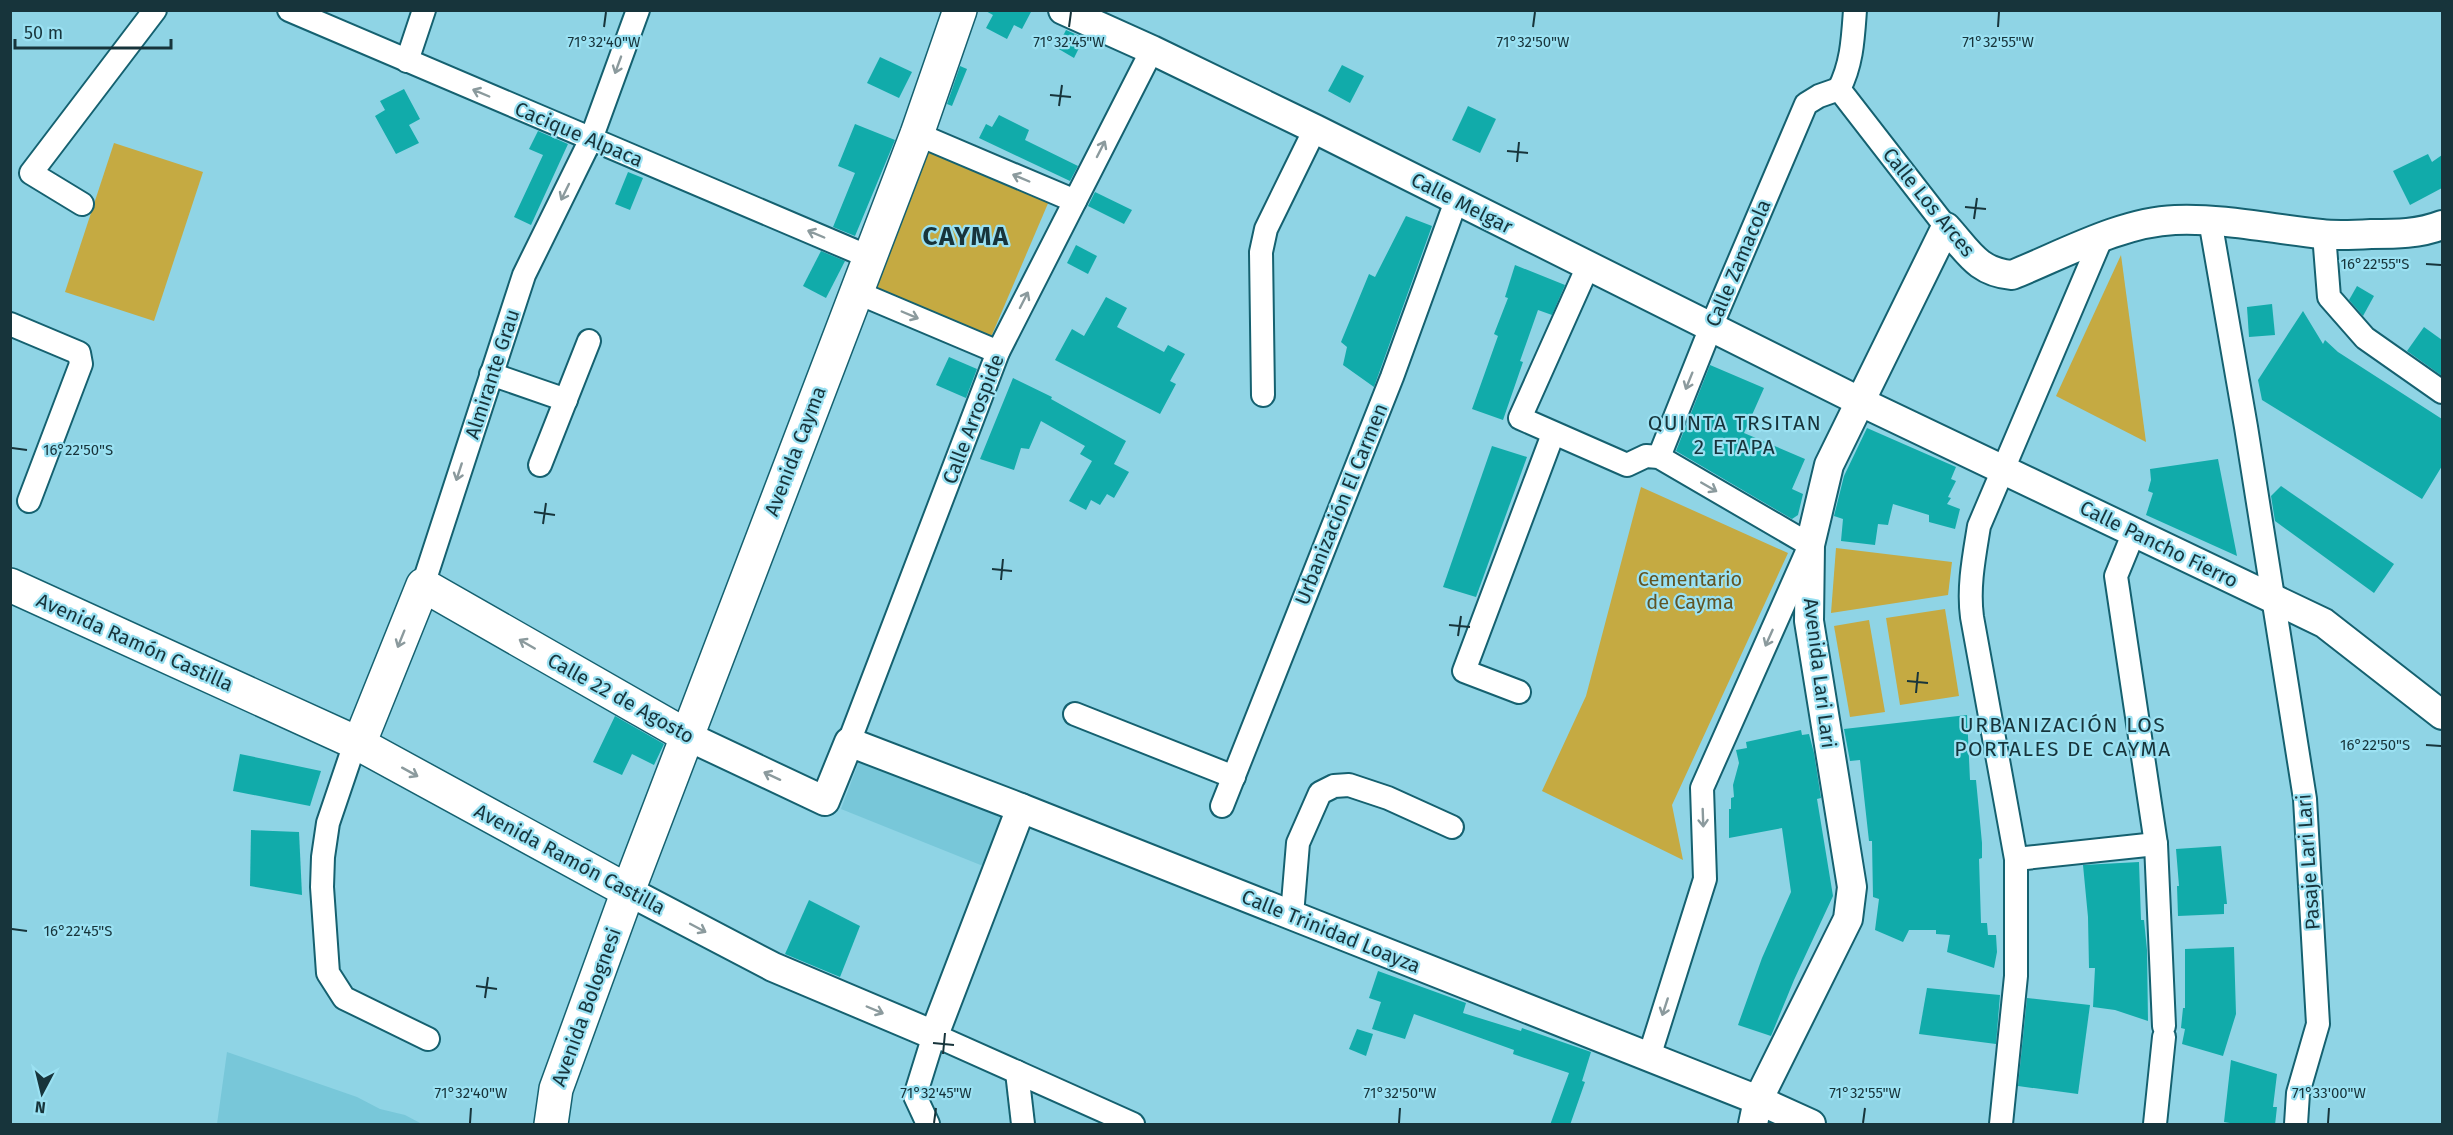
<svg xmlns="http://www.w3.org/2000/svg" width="2453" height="1135" font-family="'Fira Sans',sans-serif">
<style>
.built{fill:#78c7d9}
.green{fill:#c5aa42}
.building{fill:#11abaa}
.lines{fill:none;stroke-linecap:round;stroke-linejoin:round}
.minor-casing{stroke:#156170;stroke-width:26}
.tertiary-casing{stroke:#156170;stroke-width:32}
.secondary-casing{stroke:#156170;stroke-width:36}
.minor{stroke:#fff;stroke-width:22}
.tertiary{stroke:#fff;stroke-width:28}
.secondary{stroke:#fff;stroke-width:33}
.oneway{stroke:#8b9a9d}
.ticks{fill:none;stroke:#17343b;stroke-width:2}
.labels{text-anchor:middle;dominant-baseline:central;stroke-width:4.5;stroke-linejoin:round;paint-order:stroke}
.street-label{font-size:20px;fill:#17343b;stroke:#9be1f2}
.park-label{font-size:20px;fill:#615424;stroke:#9be1f2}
.neighbourhood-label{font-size:21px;letter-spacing:1.5px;fill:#17343b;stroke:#9be1f2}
.district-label{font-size:26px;font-weight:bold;letter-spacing:1.5px;fill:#17343b;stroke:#9be1f2}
.ticks-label{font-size:15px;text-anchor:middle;fill:#17343b;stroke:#9be1f2;stroke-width:4.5;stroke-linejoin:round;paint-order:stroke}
</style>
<rect width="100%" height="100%" fill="#8fd4e5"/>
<g class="built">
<path d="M 861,756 L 1006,813 L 983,866 L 841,809 Z"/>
<path d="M 227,1052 L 357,1097 L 380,1109 L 405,1115 L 422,1124 L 217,1124 Z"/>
</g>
<g class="green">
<path d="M 114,143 L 203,172 L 154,321 L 65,292 Z"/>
<path d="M 925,149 L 1049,201 L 991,337 L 868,285 Z"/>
<path d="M 2121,255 L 2146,442 L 2056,396 Z"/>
<path d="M 1641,487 L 1788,553 L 1672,805 L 1683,860 L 1542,791 L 1586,696 Z"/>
<path d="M 1836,548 L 1952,562 L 1948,595 L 1831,613 Z"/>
<path d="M 1945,609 L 1959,696 L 1900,705 L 1886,618 Z"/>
<path d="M 1869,620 L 1885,712 L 1850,717 L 1834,626 Z"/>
</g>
<g class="building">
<path d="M 984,10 L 1032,10 L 1022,29 L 1014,25 L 1007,39 L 986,28 L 993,15 Z"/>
<path d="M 1066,30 L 1084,38 L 1074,58 L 1057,48 Z"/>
<path d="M 880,57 L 912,72 L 899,98 L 867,83 Z"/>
<path d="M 1342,65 L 1364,76 L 1350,103 L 1328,91 Z"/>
<path d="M 960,66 L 967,69 L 952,106 L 947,104 Z"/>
<path d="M 404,89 L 420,119 L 409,125 L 419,143 L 396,154 L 375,116 L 385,110 L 380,101 Z"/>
<path d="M 1468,106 L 1496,119 L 1480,153 L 1452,140 Z"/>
<path d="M 999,115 L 1029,130 L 1025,140 L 1078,166 L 1070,181 L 979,138 L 986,124 L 992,127 Z"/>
<path d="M 855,124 L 895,140 L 855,236 L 833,227 L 855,173 L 838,166 Z"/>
<path d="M 538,131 L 568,144 L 531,225 L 514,217 L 543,155 L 529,149 Z"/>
<path d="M 2428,154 L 2432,162 L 2442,155 L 2442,188 L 2410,205 L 2393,171 Z"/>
<path d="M 628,172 L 643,178 L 630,210 L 615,204 Z"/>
<path d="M 1095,192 L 1132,210 L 1124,224 L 1088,206 Z"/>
<path d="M 1406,216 L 1432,226 L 1374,387 L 1343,365 L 1347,347 L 1341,342 L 1369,274 L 1375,277 Z"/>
<path d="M 1076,245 L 1097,256 L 1088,274 L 1067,263 Z"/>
<path d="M 821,251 L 845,261 L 826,298 L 803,286 Z"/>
<path d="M 1515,265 L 1565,285 L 1552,315 L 1538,310 L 1520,361 L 1523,362 L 1503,420 L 1472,409 L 1498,336 L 1494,334 L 1508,298 L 1505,297 Z"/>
<path d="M 2357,286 L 2374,296 L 2363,316 L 2349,300 Z"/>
<path d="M 1106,297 L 1127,308 L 1117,327 L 1164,352 L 1168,345 L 1185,354 L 1170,381 L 1176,384 L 1160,414 L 1055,360 L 1072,329 L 1084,336 Z"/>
<path d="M 2272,304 L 2275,335 L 2249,337 L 2247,307 Z"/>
<path d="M 2303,311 L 2323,344 L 2325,340 L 2338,352 L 2442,419 L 2442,466 L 2422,499 L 2262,400 L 2258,380 Z"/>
<path d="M 2424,327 L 2442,340 L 2442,376 L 2407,351 Z"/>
<path d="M 949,357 L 977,369 L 966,398 L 936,385 Z"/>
<path d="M 1710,365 L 1764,388 L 1744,433 L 1805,459 L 1792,489 L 1803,494 L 1798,515 L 1792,519 L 1676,451 Z"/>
<path d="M 1013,378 L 1052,397 L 1051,399 L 1126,441 L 1114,464 L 1129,472 L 1114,498 L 1107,494 L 1100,505 L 1091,500 L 1086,510 L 1069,501 L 1092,461 L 1080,454 L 1085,446 L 1041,421 L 1029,449 L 1021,448 L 1014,470 L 980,459 Z"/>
<path d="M 1867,428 L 1956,467 L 1951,479 L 1956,481 L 1948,497 L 1951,498 L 1947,504 L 1960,509 L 1955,529 L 1929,522 L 1929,515 L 1893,504 L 1888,525 L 1878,524 L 1875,545 L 1841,541 L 1843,519 L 1834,516 L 1844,476 Z"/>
<path d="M 1492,446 L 1527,457 L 1476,597 L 1443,587 Z"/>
<path d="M 2218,459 L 2237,556 L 2146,515 L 2153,493 L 2148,491 L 2151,480 L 2150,469 Z"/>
<path d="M 2281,486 L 2394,564 L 2374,593 L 2275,521 L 2271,496 Z"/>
<path d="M 1967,715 L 1970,780 L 1976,780 L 1982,843 L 1982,858 L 1979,859 L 1981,923 L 1987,923 L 1988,935 L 1996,935 L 1997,952 L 1994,968 L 1947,952 L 1950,935 L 1936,934 L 1936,930 L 1909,930 L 1903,942 L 1875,930 L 1879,899 L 1873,897 L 1872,841 L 1869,841 L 1860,760 L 1850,761 L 1844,729 Z"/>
<path d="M 615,716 L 664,744 L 654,765 L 632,754 L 622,775 L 593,762 Z"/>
<path d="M 1801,730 L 1802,735 L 1809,734 L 1814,753 L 1821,798 L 1817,799 L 1833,896 L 1794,980 L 1771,1036 L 1738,1025 L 1762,958 L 1791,892 L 1782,828 L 1729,838 L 1729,809 L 1731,809 L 1731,798 L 1734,797 L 1733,785 L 1739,763 L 1736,750 L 1747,748 L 1746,742 Z"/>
<path d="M 240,754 L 321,771 L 310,806 L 233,791 Z"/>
<path d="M 251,830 L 299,832 L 302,895 L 250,886 Z"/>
<path d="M 2221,846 L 2227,904 L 2224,904 L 2224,914 L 2178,916 L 2177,886 L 2179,886 L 2176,849 Z"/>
<path d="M 2139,862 L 2141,920 L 2144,920 L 2147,950 L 2148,1021 L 2115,1010 L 2093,1007 L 2095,968 L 2089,968 L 2088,917 L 2083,865 Z"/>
<path d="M 809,900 L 860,926 L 840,977 L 785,954 Z"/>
<path d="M 2234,947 L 2236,1014 L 2223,1056 L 2182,1044 L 2185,1029 L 2181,1028 L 2183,1008 L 2185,1008 L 2185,949 Z"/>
<path d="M 1378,971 L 1466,1003 L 1463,1013 L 1521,1031 L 1522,1028 L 1591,1052 L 1582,1081 L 1585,1082 L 1570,1125 L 1550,1125 L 1569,1073 L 1513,1054 L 1514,1050 L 1414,1014 L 1405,1039 L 1372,1029 L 1381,1002 L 1369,998 Z"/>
<path d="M 1927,988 L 2000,995 L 1996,1044 L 1919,1034 Z"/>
<path d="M 2027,998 L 2090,1005 L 2078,1094 L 2018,1086 Z"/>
<path d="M 1357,1029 L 1373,1034 L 1366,1056 L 1349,1049 Z"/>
<path d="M 2231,1060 L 2277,1074 L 2273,1107 L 2277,1107 L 2275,1125 L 2230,1125 L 2230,1123 L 2224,1122 Z"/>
</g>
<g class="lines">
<defs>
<g id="minor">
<path d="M 289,10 L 869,257"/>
<path d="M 407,61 L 424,10"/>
<path d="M 1839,89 L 1946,227"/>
<path d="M 1839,89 C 1852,64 1853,38 1855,10"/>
<path d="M 917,134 L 1075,201"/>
<path d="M 82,204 L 31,173 L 155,10"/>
<path d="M 2210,220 L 2246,427 L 2305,799 L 2318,1024 L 2298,1093 L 2296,1124"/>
<path d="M 2324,234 L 2329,297 L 2365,338 L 2442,392"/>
<path d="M 1588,266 L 1520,418 L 1627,465 L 1646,456 L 1659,457 L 1810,545 L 1702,788 L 1705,879 L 1649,1057"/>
<path d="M 856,292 L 998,352"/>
<path d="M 10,324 L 79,353 L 81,364 L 29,501"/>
<path d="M 491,374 L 566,400"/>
<path d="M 1263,395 L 1261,252 L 1266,229 L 1315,129"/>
<path d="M 1659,457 L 1711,327 L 1806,104 L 1819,96 L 1839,89"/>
<path d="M 540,465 L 589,341"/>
<path d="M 2134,532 L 2116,576 L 2156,844 L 2164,1026"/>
<path d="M 423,585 L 524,275 L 591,139 L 638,10"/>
<path d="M 1519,692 L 1464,671 L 1553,434"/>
<path d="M 1075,714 L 1234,777"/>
<path d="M 849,742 L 998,352 L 1152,50"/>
<path d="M 359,744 L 350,758 L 328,823 L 323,857 L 322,887 L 328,973 L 344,998 L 428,1039"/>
<path d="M 1222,806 L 1392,377 L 1456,201"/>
<path d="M 2016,859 L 2156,844"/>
<path d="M 1292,915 L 1298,843 L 1320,793 L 1334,786 L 1349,785 L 1388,798 L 1452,827"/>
<path d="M 1017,1072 L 1023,1124"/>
<path d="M 928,1124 L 915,1096 L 934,1035 L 1133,1124"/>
<path d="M 2001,1124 L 2016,976 L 2016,859 L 1972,617 C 1968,587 1974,557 1979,526 L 2101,239"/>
<path d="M 2155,1124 L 2164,1037"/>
</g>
<g id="tertiary">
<path d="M 1063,10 L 1152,50 L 1315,129 L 1859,401 L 2324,623 L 2442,715"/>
<path d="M 687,736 L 825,801 L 849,742 L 1021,808 L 1758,1100 L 1811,1124"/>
<path d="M 628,891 L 773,967 L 934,1035 L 1021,808"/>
<path d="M 1753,1124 L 1758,1100 L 1848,919 L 1852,887 L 1809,621 L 1810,545 L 1829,465 L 1946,227 C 1968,251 1977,272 2012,275 C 2062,255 2121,222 2175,220 C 2224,218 2272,229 2321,234 C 2337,236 2354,235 2371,234 C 2396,234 2419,234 2442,225"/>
</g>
<g id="secondary">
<path d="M 10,585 L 359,744 L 628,891"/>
<path d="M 359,744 L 423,585 L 687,736"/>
<path d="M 551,1124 L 556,1089 L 628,891 L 917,134 L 960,10"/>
</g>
</defs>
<use href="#minor" class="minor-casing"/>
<use href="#tertiary" class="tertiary-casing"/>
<use href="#secondary" class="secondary-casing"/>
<use href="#minor" class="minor"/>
<use href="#tertiary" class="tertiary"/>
<use href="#secondary" class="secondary"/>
</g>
<defs><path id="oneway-shaft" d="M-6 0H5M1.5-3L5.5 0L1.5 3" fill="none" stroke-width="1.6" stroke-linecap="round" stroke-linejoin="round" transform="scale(1.5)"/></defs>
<g class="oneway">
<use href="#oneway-shaft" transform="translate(618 65) rotate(110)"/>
<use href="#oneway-shaft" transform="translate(481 93) rotate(-157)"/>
<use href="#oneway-shaft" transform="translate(1101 149) rotate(-63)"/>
<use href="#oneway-shaft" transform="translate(1021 178) rotate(-157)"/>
<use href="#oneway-shaft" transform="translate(565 192) rotate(116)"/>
<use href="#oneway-shaft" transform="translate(816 234) rotate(-157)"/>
<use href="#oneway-shaft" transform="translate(1024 300) rotate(-63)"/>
<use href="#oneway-shaft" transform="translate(910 315) rotate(23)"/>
<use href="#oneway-shaft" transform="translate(1689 381) rotate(112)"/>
<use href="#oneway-shaft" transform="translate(459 472) rotate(108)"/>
<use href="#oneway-shaft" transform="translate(1709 487) rotate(30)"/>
<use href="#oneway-shaft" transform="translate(1769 638) rotate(114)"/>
<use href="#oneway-shaft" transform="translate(401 639) rotate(112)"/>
<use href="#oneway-shaft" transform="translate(527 644) rotate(-150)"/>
<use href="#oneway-shaft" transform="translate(410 772) rotate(29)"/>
<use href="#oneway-shaft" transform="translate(772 776) rotate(-155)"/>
<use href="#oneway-shaft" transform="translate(1703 818) rotate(88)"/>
<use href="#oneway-shaft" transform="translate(698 928) rotate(28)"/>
<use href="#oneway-shaft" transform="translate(1665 1007) rotate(108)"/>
<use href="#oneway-shaft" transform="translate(875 1010) rotate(23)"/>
</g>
<path class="ticks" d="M 604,27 L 606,12M 1069,27 L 1071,12M 1533,27 L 1535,12M 1998,27 L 1999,12M 1050,95 L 1071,97M 1059,106 L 1062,85M 1507,151 L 1528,153M 1517,162 L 1519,142M 1965,207 L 1986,209M 1974,219 L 1977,198M 2426,264 L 2441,265M 12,448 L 27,450M 534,512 L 555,515M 543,524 L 546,503M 992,569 L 1012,571M 1001,580 L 1003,559M 1449,625 L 1470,627M 1458,636 L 1461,616M 1907,681 L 1928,683M 1916,693 L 1918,672M 2426,745 L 2441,746M 12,929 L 27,931M 476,986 L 497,989M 485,998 L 488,977M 933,1043 L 954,1045M 943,1054 L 945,1033M 470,1123 L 471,1108M 934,1123 L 936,1108M 1399,1123 L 1400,1108M 1863,1123 L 1865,1108M 2328,1123 L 2329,1108"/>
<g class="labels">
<g class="street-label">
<text transform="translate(579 134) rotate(23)">Cacique Alpaca</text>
<text transform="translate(1929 202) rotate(51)">Calle Los Arces</text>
<text transform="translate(1462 203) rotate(27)">Calle Melgar</text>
<text transform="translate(1738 263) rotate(-67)">Calle Zamacola</text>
<text transform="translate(492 374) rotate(-72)">Almirante Grau</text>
<text transform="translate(973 419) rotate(-69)">Calle Arrospide</text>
<text transform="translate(795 451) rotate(-69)">Avenida Cayma</text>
<text transform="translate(1341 504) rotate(-68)">Urbanización El Carmen</text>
<text transform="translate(2159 544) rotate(26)">Calle Pancho Fierro</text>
<text transform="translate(135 642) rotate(24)">Avenida Ramón Castilla</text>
<text transform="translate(1820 673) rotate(83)">Avenida Lari Lari</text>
<text transform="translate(621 698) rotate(29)">Calle 22 de Agosto</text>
<text transform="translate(570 859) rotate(28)">Avenida Ramón Castilla</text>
<text transform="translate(2308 862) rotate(-94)">Pasaje Lari Lari</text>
<text transform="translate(1331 931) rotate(22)">Calle Trinidad Loayza</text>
<text transform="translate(586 1007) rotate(-70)">Avenida Bolognesi</text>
</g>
<g class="park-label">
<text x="1690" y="579">Cementario<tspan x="1690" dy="23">de Cayma</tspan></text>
</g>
<g class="neighbourhood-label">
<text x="1735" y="423">QUINTA TRSITAN<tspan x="1735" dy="24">2 ETAPA</tspan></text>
<text x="2063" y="725">URBANIZACIÓN LOS<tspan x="2063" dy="24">PORTALES DE CAYMA</tspan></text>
</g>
<g class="district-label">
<text x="966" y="236">CAYMA</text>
</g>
</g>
<g class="ticks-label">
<text x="604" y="47">71°32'40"W</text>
<text x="1069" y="47">71°32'45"W</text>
<text x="1533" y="47">71°32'50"W</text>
<text x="1998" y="47">71°32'55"W</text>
<text x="2375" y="269">16°22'55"S</text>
<text x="78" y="455">16°22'50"S</text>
<text x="2375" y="750">16°22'50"S</text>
<text x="78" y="936">16°22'45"S</text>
<text x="471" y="1098">71°32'40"W</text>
<text x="936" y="1098">71°32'45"W</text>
<text x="1400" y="1098">71°32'50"W</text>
<text x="1865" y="1098">71°32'55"W</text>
<text x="2329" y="1098">71°33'00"W</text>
</g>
<rect width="2453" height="1135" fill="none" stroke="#17343b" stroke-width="24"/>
<g transform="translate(42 1093) rotate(187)" stroke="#9be1f2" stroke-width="4.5" paint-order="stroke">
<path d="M0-4.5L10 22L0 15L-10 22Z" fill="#17343b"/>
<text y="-9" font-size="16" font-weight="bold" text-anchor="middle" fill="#17343b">N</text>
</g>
<path d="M15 39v9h156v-9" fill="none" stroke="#17343b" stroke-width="3"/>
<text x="24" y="39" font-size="18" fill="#17343b" stroke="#9be1f2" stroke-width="4.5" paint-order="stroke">50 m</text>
</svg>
